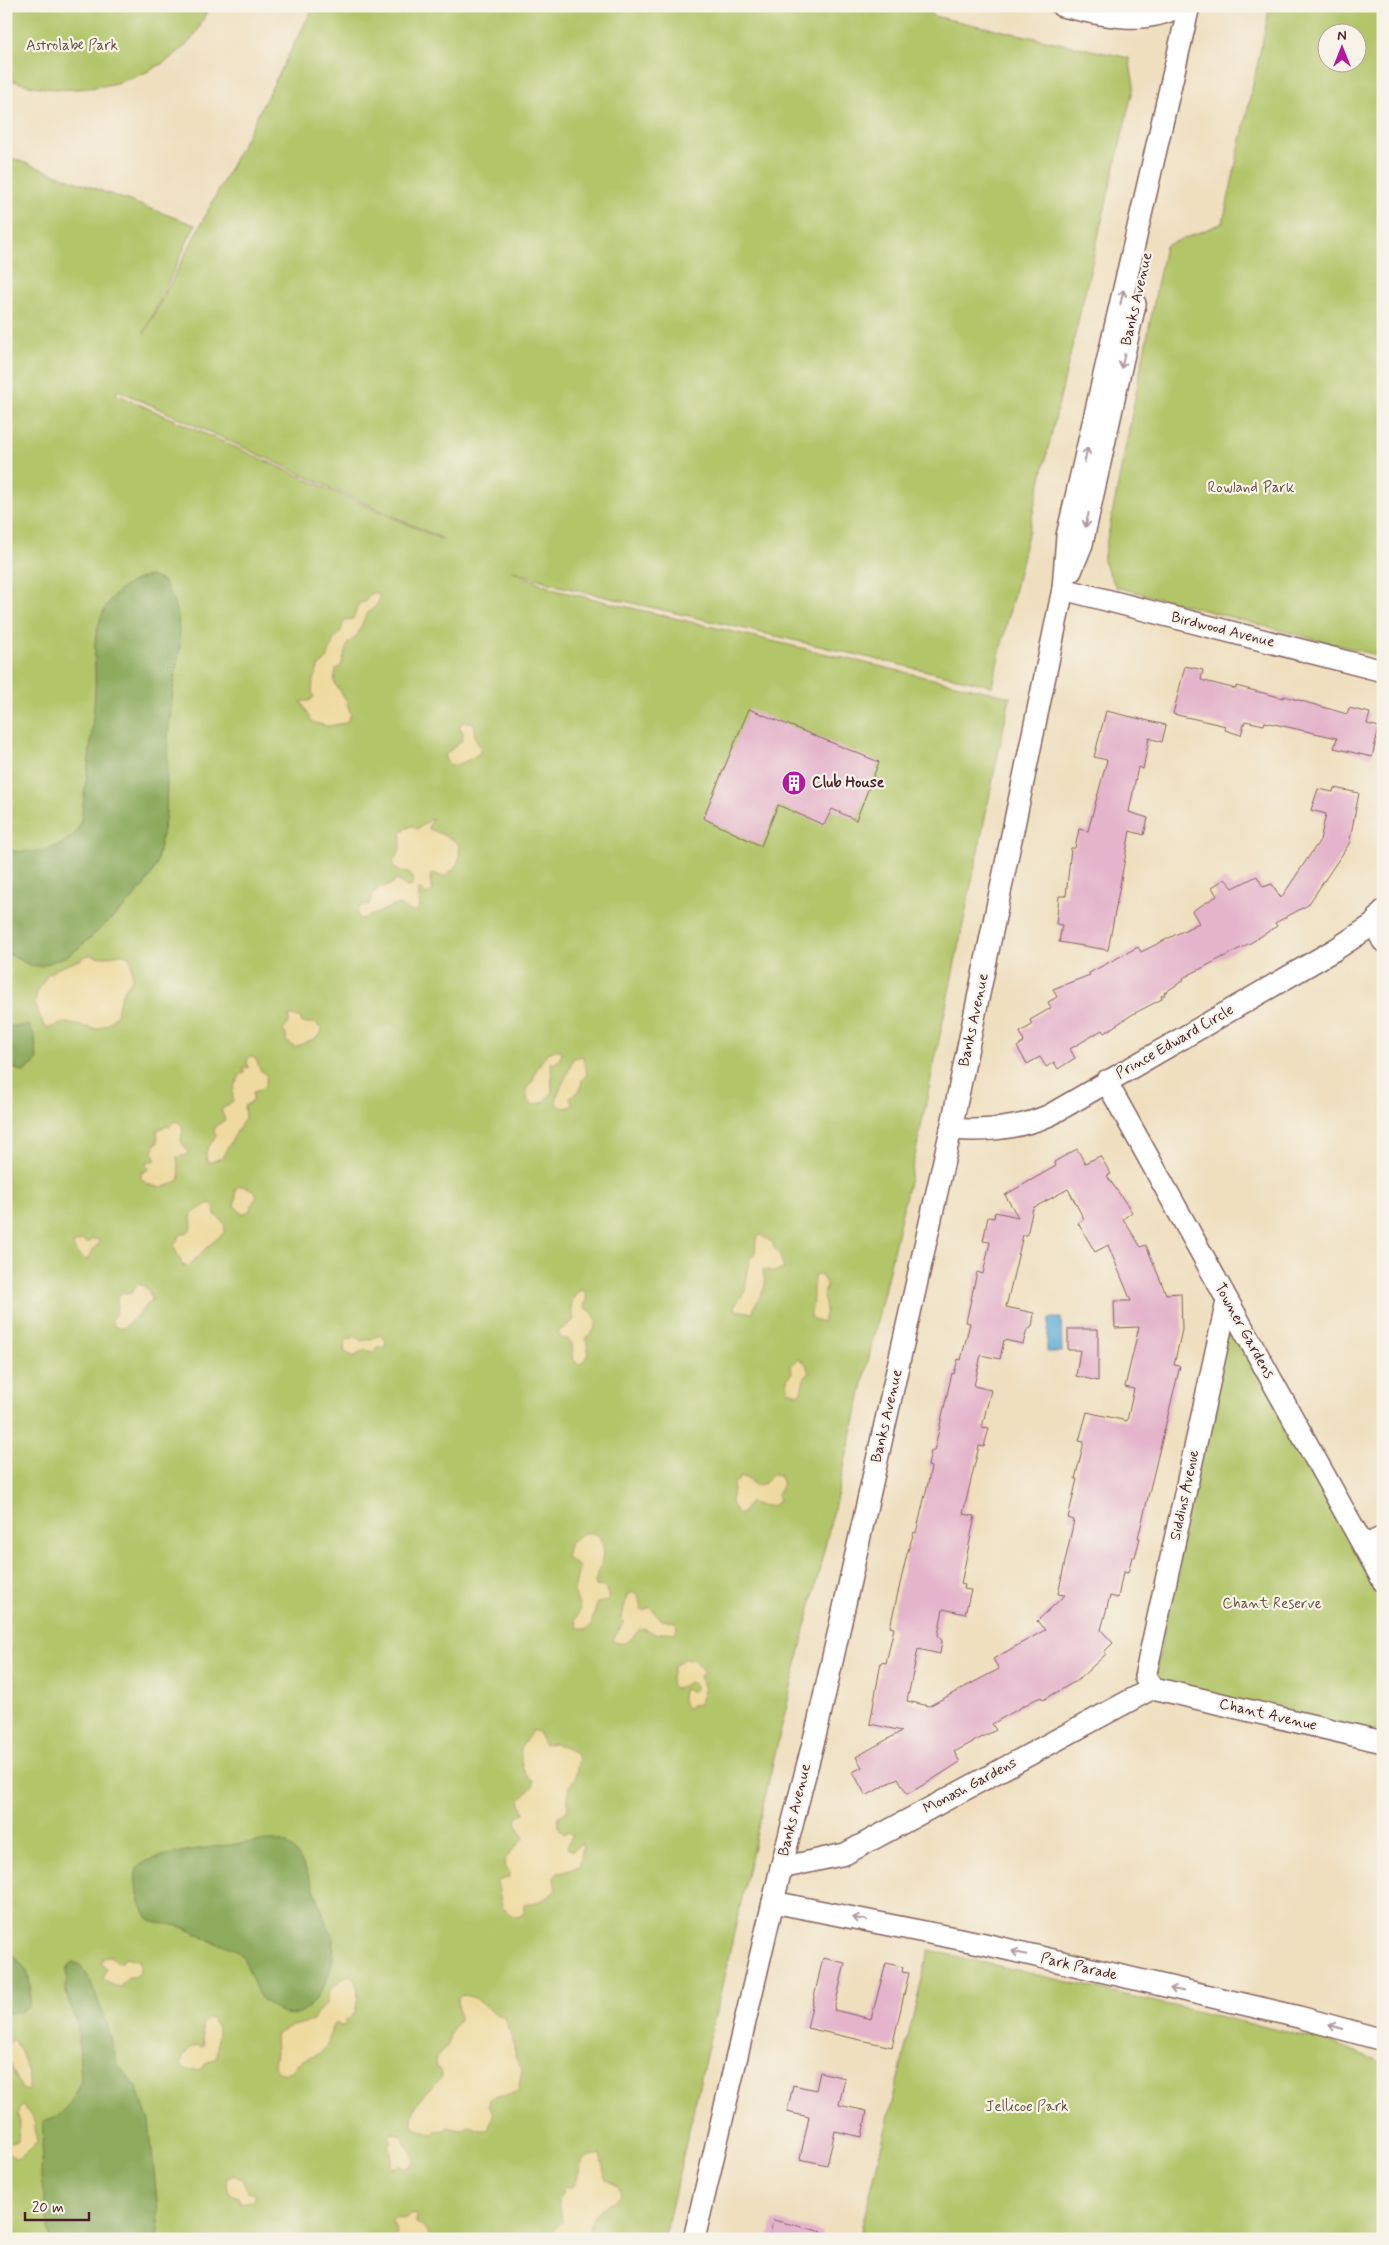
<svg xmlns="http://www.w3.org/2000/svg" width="1389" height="2245" font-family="Mynerve,sans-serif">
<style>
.green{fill:#b2c569;stroke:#7e724a;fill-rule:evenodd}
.forest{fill:#8daa5d;stroke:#6c6444}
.sand{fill:#eeda9e;stroke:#9c7c64}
.water{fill:#5eacd8;stroke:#546682}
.building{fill:#e4b4ca;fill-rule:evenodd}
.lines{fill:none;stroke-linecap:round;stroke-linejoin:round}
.minor-casing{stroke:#84625f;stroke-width:24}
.minor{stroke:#fff;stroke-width:21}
.oneway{stroke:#ae9aa0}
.labels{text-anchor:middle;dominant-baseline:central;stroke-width:4.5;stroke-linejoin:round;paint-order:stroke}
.park-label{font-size:15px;fill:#69513e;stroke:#f7f3e8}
.street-label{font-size:15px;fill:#4a1f2b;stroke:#f7f3e8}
.poi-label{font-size:15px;font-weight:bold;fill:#4a1f2b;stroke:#f7f3e8;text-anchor:start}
</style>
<rect width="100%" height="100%" fill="#f7f3e8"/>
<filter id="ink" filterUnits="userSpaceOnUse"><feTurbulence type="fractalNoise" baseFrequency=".02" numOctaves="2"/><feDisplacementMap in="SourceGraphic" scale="10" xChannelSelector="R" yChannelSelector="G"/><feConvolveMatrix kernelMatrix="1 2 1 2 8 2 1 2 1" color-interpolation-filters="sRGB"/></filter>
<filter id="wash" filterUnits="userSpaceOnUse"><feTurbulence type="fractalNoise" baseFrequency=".0096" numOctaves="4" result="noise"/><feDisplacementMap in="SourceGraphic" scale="20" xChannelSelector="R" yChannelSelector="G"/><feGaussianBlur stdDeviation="1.12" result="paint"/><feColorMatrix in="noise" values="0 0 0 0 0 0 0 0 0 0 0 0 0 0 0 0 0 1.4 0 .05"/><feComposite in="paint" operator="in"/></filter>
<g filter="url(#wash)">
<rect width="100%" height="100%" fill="#efdfbf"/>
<g class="green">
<path d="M 6,6 L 209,6 C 204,17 199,31 191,40 C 148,87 65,102 6,78 Z"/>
<path d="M 314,6 L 926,6 L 933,16 L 1129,58 L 1134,85 L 992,686 L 559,586 L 511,570 L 555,590 L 1010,697 L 916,1151 L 844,1467 L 771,1771 L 664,2239 L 6,2239 L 6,156 L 195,225 L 144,334 ZM 118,390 L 443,539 L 443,540 L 116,394 Z"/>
<path d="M 1270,6 L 1383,6 L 1383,657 L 1116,587 L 1103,561 L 1165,246 L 1223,223 ZM 1326,32 L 1356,32 L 1356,62 L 1326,62 Z"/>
<path d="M 1227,1301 L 1383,1581 L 1383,1742 L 1153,1688 Z"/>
<path d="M 929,1950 L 1334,2043 L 1383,2063 L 1383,2239 L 859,2239 Z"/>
</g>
<g class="forest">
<path d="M 150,576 L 163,581 L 173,600 L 178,618 L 180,648 L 174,681 L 168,738 L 166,814 L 156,866 L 146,883 L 128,904 L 80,947 L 67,956 L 41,966 L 32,966 L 6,953 L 6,850 C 30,854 59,852 76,832 C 82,823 82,813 83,803 C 89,767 92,730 95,693 C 96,677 94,660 95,644 C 98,610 116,582 150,576 Z"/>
<path d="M 6,1026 L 29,1026 L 35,1037 L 37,1061 L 24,1072 L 6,1066 Z"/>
<path d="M 264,1841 C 271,1841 281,1840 287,1844 C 307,1859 319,1904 328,1927 C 345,1948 321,2015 290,2015 C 284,2014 280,2011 276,2009 C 271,2005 264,2002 261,1998 C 250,1983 249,1954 230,1947 C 226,1945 220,1945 216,1943 C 201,1938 190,1928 174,1925 C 166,1923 155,1925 149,1919 C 141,1911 132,1879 137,1869 C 147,1851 242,1844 264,1841 Z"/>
<path d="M 6,1950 C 30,1969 32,1976 29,2006 L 19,2012 L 7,2013 Z"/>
<path d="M 72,1962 L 80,1965 L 89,1978 L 107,2024 L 117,2063 L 137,2089 L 149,2121 L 159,2222 L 157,2239 L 50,2239 L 41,2177 L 43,2121 L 58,2116 L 70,2104 L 81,2081 L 78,2027 L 66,1993 L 67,1968 Z"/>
</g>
<g class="sand">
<path d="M 375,592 L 380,596 C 376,611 371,607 366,616 C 359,627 361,636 348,643 L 341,666 L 336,669 L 334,682 L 346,700 L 351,715 L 346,723 L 327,726 L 312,722 L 301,701 L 309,701 L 314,697 L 312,692 L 313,680 L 319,666 L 327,659 L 333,641 L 341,631 L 344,620 L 353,619 L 359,603 L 365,602 L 368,595 Z"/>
<path d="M 463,722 L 473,722 C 477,729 473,734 476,740 C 479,746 481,745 480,752 C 472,759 458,767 448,764 L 444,756 L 462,740 L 463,732 L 459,726 Z"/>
<path d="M 433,818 L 428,828 C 437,833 449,836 458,843 C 462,859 458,869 443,877 L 434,873 L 431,874 L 430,881 L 433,891 L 426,895 L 421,890 L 418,891 L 420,907 L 414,912 C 407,911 404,907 399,905 C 394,904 369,918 361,919 L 358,917 L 357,911 L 362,906 L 369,905 L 373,894 L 379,887 L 388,886 L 397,880 L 407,887 L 412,886 L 413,878 C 408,869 399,874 393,867 L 393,860 C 402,853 401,845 401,834 L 403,830 L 412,826 L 417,829 Z"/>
<path d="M 123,954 L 129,956 L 132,965 L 132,979 L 121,995 L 117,1014 L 108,1024 L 96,1029 L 65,1023 L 49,1028 L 44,1026 L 35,1004 L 37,993 L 47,975 L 58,968 L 80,960 L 88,955 L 101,957 Z"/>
<path d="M 289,1016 L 300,1017 L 302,1023 L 315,1023 L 321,1028 L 322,1032 L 316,1038 L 295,1047 L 286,1041 L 286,1035 L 283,1030 L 289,1023 Z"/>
<path d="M 555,1050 L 561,1050 L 562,1054 L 558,1061 L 554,1064 L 551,1062 L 552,1093 L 544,1102 L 533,1105 L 528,1101 L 526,1089 L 533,1081 L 536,1070 L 547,1053 Z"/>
<path d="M 250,1056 L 256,1059 L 260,1070 L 266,1074 C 268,1085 263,1090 253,1092 L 253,1101 L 244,1106 L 245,1118 L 222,1157 L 212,1162 L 207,1162 L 206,1151 L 216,1136 L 214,1132 L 214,1127 L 225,1120 L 221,1110 L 233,1101 C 232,1086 234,1086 241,1074 L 245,1073 L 243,1070 L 244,1067 L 248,1068 L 247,1061 Z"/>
<path d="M 583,1056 L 587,1074 L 582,1080 L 580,1091 L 570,1097 L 573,1105 C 567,1109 558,1109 556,1102 C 559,1087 569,1073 573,1058 Z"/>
<path d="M 175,1121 C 186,1125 182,1132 181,1141 L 188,1152 L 186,1155 L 177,1157 L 180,1179 C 168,1189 151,1190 141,1178 L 141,1173 L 150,1169 L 145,1164 L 147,1162 L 156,1160 L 153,1153 L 155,1143 L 158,1143 L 157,1130 L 167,1126 L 169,1127 Z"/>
<path d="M 239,1186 C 245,1185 255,1190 257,1195 L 249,1211 L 242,1214 L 234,1205 L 236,1198 L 235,1189 Z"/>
<path d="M 209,1203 L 214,1208 L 215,1215 C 222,1220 227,1224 224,1233 L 206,1248 L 189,1266 L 182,1265 L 174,1245 L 181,1234 L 186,1234 L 192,1227 L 191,1214 Z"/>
<path d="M 760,1235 L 772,1242 L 775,1249 L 779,1253 L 784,1269 L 775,1272 L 763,1269 C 763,1274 766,1281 765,1286 C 762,1296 754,1303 753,1313 L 736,1310 L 734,1306 L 745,1292 L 749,1260 L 755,1253 L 756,1238 Z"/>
<path d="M 93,1239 L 99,1240 L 99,1244 L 94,1248 L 87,1260 C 80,1258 74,1251 73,1244 L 82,1240 L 86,1243 Z"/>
<path d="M 815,1274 L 821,1275 L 827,1285 L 823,1297 L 826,1309 L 823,1322 L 813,1319 L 810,1316 C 815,1302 811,1288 815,1274 Z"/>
<path d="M 137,1284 C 146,1285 150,1292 152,1300 L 124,1328 L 116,1328 L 111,1320 L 116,1313 L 118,1296 L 123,1292 L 130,1294 Z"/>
<path d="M 583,1290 L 587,1295 L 584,1307 C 592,1311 600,1319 594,1330 C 592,1334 588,1335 586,1339 L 589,1354 L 582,1363 L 579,1364 L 574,1361 L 572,1344 L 568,1339 L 561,1338 L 558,1332 L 573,1321 L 574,1318 C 569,1310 571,1298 579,1291 Z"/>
<path d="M 382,1335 L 386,1341 L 385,1347 L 378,1347 L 373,1352 L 365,1350 L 353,1357 L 344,1351 L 345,1342 L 349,1338 L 352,1340 L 351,1337 L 357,1337 L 361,1341 C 369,1340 374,1337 382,1335 Z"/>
<path d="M 798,1358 L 806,1364 L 809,1373 L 804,1379 L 801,1392 L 796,1394 L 792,1391 L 788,1391 L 787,1378 L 792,1373 L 791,1365 Z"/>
<path d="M 771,1475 L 779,1475 L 783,1484 L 777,1494 L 779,1501 L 772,1506 L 757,1505 L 750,1502 L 742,1514 L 737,1513 L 731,1503 L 734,1483 L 742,1477 L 746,1478 L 756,1486 L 765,1483 Z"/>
<path d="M 584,1533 C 614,1529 601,1567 595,1582 L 596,1586 L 604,1587 L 608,1594 L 608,1601 L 597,1603 L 591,1626 L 587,1629 L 578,1628 L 575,1621 L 580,1609 L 574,1591 L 579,1567 L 566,1557 L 570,1541 L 575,1540 Z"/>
<path d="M 634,1592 L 638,1594 L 641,1610 L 644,1611 L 650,1607 L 662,1620 L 675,1622 L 677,1625 L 676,1633 L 666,1632 L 655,1634 L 644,1628 L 639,1630 C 630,1640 627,1647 612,1641 L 623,1623 L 622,1617 L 627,1595 Z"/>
<path d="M 686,1658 L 694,1660 L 704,1672 L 700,1676 L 704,1691 L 699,1704 L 691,1705 L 688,1709 C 682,1701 680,1699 684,1689 L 691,1692 L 695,1689 L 695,1685 L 689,1682 L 676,1689 C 668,1685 671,1674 674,1666 Z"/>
<path d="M 532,1731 L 537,1731 L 545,1745 L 554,1743 L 574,1752 L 579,1759 L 575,1779 L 569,1786 L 567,1812 L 559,1816 C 558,1824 558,1829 564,1834 L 568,1831 L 572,1835 L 567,1848 L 573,1851 L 581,1842 L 583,1848 L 579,1866 L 564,1872 L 557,1873 L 554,1878 L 556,1889 C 548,1901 537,1902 524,1904 L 524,1914 L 517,1917 L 510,1914 L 502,1907 L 497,1881 L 508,1878 L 510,1873 L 506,1870 L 505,1859 L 524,1838 L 516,1822 L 518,1816 L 524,1813 L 520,1800 L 533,1786 L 533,1780 C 521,1776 522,1761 520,1749 Z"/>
<path d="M 110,1957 L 118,1963 L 122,1962 L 125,1957 L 140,1961 L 140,1972 L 135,1977 L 128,1977 L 120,1987 L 108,1983 L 103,1978 L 106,1969 L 101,1963 L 103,1958 Z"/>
<path d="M 350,1975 C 362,1984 357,2000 355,2013 L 346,2020 L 345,2025 L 341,2026 L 335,2022 C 329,2030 331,2041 325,2048 C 310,2063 300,2054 292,2072 C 283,2075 278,2073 274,2066 L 276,2053 L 275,2035 L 289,2027 L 313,2021 L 317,2012 L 325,2006 L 330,1990 L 343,1978 Z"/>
<path d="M 462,1995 C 479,1995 489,2014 505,2018 L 515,2047 L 515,2057 L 522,2069 L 518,2091 C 509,2096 499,2093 490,2099 L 489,2105 L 493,2115 L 488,2130 L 481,2130 L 469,2126 L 460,2130 L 448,2127 L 445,2130 L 436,2131 L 433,2134 C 425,2133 418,2130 412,2124 C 412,2093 442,2086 441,2074 C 440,2069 435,2066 435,2059 L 448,2045 L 450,2033 L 459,2019 L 458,1998 Z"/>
<path d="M 208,2018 L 211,2019 L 218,2027 L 217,2057 L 206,2063 L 202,2069 C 195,2071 185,2070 181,2064 C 183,2054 188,2048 198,2045 L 201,2047 L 204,2046 L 202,2024 Z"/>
<path d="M 13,2039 C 21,2046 33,2081 28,2091 L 22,2089 L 6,2056 L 6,2045 Z"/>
<path d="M 24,2106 L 34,2121 L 37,2143 L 20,2158 L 14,2158 L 8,2151 L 7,2144 L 18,2141 L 19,2121 L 18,2115 L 21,2108 Z"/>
<path d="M 393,2133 L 401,2136 C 405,2145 413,2150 414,2161 L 410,2167 L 403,2168 L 399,2165 L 394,2168 L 391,2166 L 391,2152 L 388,2147 L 391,2141 L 389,2138 L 389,2134 Z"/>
<path d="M 600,2154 L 606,2180 L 618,2187 L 622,2192 C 610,2212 592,2202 590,2232 C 580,2237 558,2239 546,2239 L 562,2221 L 559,2200 L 564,2187 L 573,2187 C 580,2180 578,2161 587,2157 C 591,2155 596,2156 600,2154 Z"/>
<path d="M 233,2175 L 242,2179 L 247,2191 L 256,2193 L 254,2200 L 241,2203 L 238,2197 L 229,2193 L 226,2179 Z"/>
<path d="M 414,2214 L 416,2216 L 416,2223 L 423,2226 L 431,2238 L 393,2239 L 397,2235 L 396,2227 L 392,2223 L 393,2219 L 397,2217 L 403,2219 Z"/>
</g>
<path class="water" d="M 1049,1318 L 1061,1318 L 1062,1352 L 1047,1352 C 1046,1340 1049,1330 1049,1318 Z"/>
<g id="blocks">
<g class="building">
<path d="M 1185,666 L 1203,670 L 1201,680 L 1236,689 L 1236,686 L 1283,698 L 1284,696 L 1347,714 L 1349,708 L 1370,713 L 1367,724 L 1379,727 L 1372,757 L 1334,748 L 1337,738 L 1265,722 L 1264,725 L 1245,721 L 1241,735 L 1225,730 L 1226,726 L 1173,714 Z"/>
<path d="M 749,709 L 879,762 L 856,820 L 832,809 L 824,825 L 778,805 L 761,846 L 703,818 Z"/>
<path d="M 1106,711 L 1166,725 L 1162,742 L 1149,738 L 1143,769 L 1138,767 L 1129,812 L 1148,818 L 1144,835 L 1130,831 L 1108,950 L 1059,942 L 1062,925 L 1056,924 L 1059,896 L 1066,896 L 1071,848 L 1075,848 L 1079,829 L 1088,831 L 1107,760 L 1094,757 Z"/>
<path d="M 1334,788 L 1359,793 L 1349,844 L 1308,905 L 1275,923 L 1277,926 L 1252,942 L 1183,978 L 1184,980 L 1164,993 L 1165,995 L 1161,996 L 1162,999 L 1133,1014 L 1104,1033 L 1102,1030 L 1070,1049 L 1075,1058 L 1058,1069 L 1054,1062 L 1046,1067 L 1040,1057 L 1027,1064 L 1017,1047 L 1024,1042 L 1020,1032 L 1032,1025 L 1030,1020 L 1051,1008 L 1048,1002 L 1057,997 L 1053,989 L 1090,975 L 1089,973 L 1138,947 L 1141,952 L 1199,923 L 1192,911 L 1217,896 L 1212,887 L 1225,879 L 1233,888 L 1257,876 L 1263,887 L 1272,884 L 1281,898 L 1320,840 L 1326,814 L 1311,810 L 1318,789 L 1333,792 Z"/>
<path d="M 1077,1149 L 1085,1163 L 1100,1156 L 1111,1174 L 1107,1176 L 1132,1212 L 1123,1219 L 1141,1247 L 1146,1245 L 1166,1294 L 1181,1293 L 1182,1330 L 1174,1365 L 1180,1366 L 1138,1538 L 1140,1538 L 1135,1557 L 1132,1557 L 1128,1573 L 1123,1572 L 1118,1598 L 1110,1596 L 1101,1630 L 1113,1643 L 1104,1652 L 1106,1654 L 1078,1680 L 1043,1700 L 1041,1697 L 1034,1700 L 992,1724 L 996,1730 L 954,1752 L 960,1762 L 927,1783 L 907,1794 L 898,1778 L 866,1796 L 853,1772 L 862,1767 L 856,1757 L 902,1731 L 870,1724 L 881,1662 L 886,1663 L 894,1628 L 890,1627 L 907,1554 L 914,1532 L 916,1533 L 928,1483 L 931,1467 L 928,1466 L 931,1451 L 934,1451 L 952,1373 L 954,1374 L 958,1359 L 961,1360 L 970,1323 L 966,1322 L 977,1272 L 983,1274 L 990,1242 L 983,1241 L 988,1217 L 994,1218 L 995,1212 L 1018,1217 L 1005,1195 L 1056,1166 L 1054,1162 ZM 1068,1189 L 1084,1219 L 1078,1223 L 1095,1252 L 1108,1245 L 1131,1301 L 1114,1301 L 1115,1328 L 1139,1327 L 1125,1387 L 1134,1389 L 1127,1421 L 1087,1412 L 1079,1441 L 1084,1442 L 1075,1479 L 1077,1479 L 1068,1518 L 1074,1520 L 1058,1594 L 1065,1595 L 1037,1621 L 1045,1630 L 993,1659 L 999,1669 L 929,1706 L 907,1701 L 918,1649 L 940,1654 L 942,1641 L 938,1635 L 943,1609 L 965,1614 L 971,1590 L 964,1589 L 965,1585 L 961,1584 L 975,1516 L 963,1514 L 979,1446 L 984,1447 L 989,1428 L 982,1427 L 991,1390 L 974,1386 L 981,1355 L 1000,1359 L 1004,1340 L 1023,1344 L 1027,1330 L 1032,1327 L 1034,1313 L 1006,1307 L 1023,1235 L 1027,1235 L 1033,1208 Z"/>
<path d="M 1068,1329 L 1098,1329 L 1098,1381 L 1076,1376 L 1080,1350 L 1068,1350 Z"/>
<path d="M 823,1958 L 845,1963 L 834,2010 L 871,2019 L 886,1963 L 903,1967 L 902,1972 L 909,1973 L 892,2047 L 807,2028 Z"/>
<path d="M 820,2072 L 845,2078 L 839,2105 L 867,2111 L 862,2137 L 835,2131 L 827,2165 L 800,2159 L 809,2117 L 787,2112 L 793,2085 L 816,2090 Z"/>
<path d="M 773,2220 L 823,2232 L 822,2239 L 769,2239 Z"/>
</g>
</g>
</g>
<g filter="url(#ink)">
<use href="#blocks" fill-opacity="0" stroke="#84625f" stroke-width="1"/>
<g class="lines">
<defs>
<g id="minor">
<path d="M 1062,6 C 1099,14 1144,27 1179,6"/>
<path d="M 1071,571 L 1082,544 L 1135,304"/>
<path d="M 1063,589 L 1383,671"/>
<path d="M 1374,924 L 1383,941"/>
<path d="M 1106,1081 L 1383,1581"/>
<path d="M 951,1129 C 986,1132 1018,1129 1050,1115 L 1336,949 L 1374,924 L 1383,911"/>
<path d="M 1364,1546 L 1383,1537"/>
<path d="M 1153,1688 L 1145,1677 L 1227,1301"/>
<path d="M 1153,1688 L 1383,1742"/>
<path d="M 781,1868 L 845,1854 L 1153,1688"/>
<path d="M 773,1902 L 980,1943 L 1299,2017 L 1383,2040"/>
<path d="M 694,2239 L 781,1868 L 818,1724 L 951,1129 L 1063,589 L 1067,536 L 1189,6"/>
</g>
</defs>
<use href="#minor" class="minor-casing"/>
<use href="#minor" class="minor"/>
</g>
<defs><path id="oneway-shaft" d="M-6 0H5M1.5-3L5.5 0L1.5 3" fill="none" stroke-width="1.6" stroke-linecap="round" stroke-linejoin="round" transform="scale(1.25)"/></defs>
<g class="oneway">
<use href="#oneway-shaft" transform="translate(1122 297) rotate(-77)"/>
<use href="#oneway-shaft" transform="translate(1123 361) rotate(103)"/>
<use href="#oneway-shaft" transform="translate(1086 455) rotate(-77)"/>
<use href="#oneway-shaft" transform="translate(1087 520) rotate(103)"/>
<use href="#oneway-shaft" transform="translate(860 1919) rotate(-169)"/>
<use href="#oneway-shaft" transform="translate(1019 1953) rotate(-166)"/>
<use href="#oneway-shaft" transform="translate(1177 1990) rotate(-168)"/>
<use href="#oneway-shaft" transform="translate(1336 2027) rotate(-165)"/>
</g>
</g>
<defs>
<symbol id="building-disc" viewBox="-11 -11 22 22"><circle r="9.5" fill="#b5179e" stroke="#f7f3e8"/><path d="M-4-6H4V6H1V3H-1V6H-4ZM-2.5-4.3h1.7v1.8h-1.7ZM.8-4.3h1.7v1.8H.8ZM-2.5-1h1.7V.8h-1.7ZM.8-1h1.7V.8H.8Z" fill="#fff"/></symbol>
</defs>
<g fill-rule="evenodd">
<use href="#building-disc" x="780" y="769" width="28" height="28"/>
</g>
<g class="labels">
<g class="park-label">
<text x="72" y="46">Astrolabe Park</text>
<text x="1251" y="488">Rowland Park</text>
<text x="1272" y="1604">Chant Reserve</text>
<text x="1027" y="2107">Jellicoe Park</text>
</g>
<g class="street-label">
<text transform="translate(1137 299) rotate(-77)">Banks Avenue</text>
<text transform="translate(1223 630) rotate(14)">Birdwood Avenue</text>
<text transform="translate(974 1020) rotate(-78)">Banks Avenue</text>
<text transform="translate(1175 1042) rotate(-30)">Prince Edward Circle</text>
<text transform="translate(1244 1331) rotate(61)">Towner Gardens</text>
<text transform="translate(887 1416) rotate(-77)">Banks Avenue</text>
<text transform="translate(1185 1495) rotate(-78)">Siddins Avenue</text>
<text transform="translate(1268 1715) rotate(13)">Chant Avenue</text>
<text transform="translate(970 1786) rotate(-28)">Monash Gardens</text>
<text transform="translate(795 1810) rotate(-76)">Banks Avenue</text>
<text transform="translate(1079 1967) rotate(13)">Park Parade</text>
</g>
<g class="poi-label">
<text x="812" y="783">Club House</text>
</g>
</g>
<rect width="1389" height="2245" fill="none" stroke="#f7f3e8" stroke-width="25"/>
<g transform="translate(1342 48)"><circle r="24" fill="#f7f3e8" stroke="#b29e9c"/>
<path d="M0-4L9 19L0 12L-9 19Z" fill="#b5179e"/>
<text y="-8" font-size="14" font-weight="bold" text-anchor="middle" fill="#4a1f2b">N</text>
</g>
<path d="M25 2212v8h64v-8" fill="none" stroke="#4a1f2b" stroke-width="2.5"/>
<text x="32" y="2212" font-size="15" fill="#4a1f2b" stroke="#f7f3e8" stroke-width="4" paint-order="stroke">20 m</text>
</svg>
